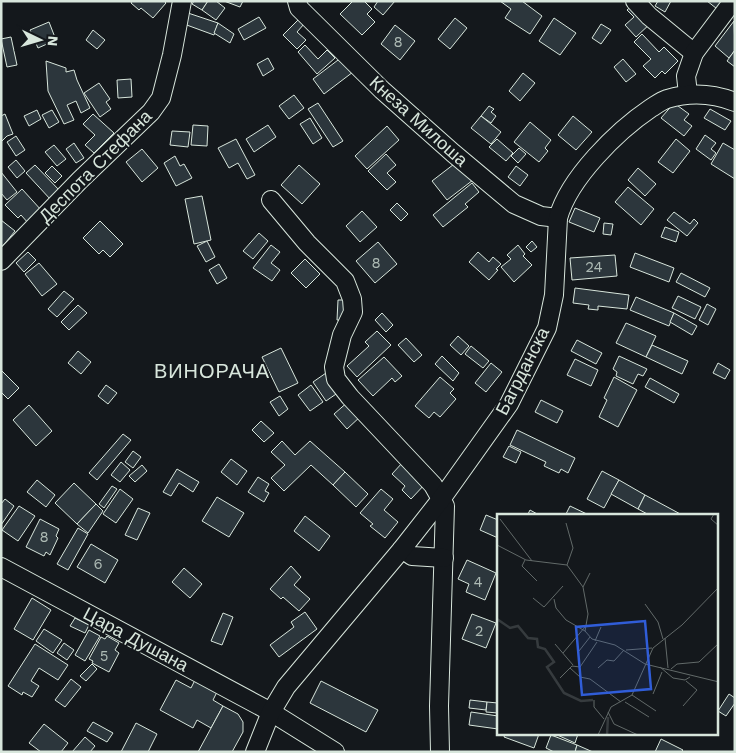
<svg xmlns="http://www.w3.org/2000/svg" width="736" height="753" font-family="'Work Sans',sans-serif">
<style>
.building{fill:#2c363c;stroke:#d8e6dc}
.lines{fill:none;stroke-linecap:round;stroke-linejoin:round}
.minor-casing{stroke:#d8e6dc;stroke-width:20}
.minor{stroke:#14181c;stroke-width:18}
.labels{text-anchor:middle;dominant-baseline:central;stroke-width:4;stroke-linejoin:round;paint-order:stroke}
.number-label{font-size:15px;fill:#adbab4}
.street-label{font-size:18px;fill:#d8e6dc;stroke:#14181c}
.quarter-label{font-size:20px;letter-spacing:1px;fill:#d8e6dc;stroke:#14181c}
.inset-river{fill:none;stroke:#363b3e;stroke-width:2.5}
.inset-road{fill:none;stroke:#626a69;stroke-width:1}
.view{fill:#305dd8;fill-opacity:0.15;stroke:#305dd8;stroke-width:2.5}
.inset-edge{fill:none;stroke:#d8e6dc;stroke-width:2.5}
</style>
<rect width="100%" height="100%" fill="#14181c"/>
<g class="building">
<path d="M 132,1 L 164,1 L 166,3 L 153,18 L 141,8 L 139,10 L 131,3 Z"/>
<path d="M 194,1 L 208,1 L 202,10 L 192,4 Z"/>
<path d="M 208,1 L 216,1 L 225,8 L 216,20 L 202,10 Z"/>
<path d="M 224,1 L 243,1 L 240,7 Z"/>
<path d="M 353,1 L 364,1 L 372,9 L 367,14 L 375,22 L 362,35 L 340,14 Z"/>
<path d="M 378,1 L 395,1 L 383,15 L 374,7 Z"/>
<path d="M 500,1 L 522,1 L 542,16 L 530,34 L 505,18 L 511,9 Z"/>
<path d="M 658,1 L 671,1 L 665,12 L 655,6 Z"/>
<path d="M 707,1 L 728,1 L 721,12 Z"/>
<path d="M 635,3 L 652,22 L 636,37 L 625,25 L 634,17 L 627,10 Z"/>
<path d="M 188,13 L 218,23 L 214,35 L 184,24 Z"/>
<path d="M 259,17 L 266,28 L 244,40 L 238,29 Z"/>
<path d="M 455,18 L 467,28 L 450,49 L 438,39 Z"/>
<path d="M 554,18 L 576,33 L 560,55 L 539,41 Z"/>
<path d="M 299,19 L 304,24 L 297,32 L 306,40 L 297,49 L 283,35 Z"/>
<path d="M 734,21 L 735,50 L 729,58 L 715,46 Z"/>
<path d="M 49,22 L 56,40 L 38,48 L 30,30 Z"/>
<path d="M 218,23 L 234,34 L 230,43 L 214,33 Z"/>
<path d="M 601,24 L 611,30 L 601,44 L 592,38 Z"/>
<path d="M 395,25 L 415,41 L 400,60 L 381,44 Z"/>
<path d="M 93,30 L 105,40 L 97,49 L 86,40 Z"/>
<path d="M 642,34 L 659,52 L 664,47 L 678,61 L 665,74 L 662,71 L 655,78 L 643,66 L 651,59 L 634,42 Z"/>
<path d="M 11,37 L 17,65 L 7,67 L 1,39 Z"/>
<path d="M 305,45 L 318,59 L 327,50 L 335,58 L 317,74 L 298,52 Z"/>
<path d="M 735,50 L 735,67 L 727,61 Z"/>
<path d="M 342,57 L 353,72 L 324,94 L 313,79 Z"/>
<path d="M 268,58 L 274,69 L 263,76 L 257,64 Z"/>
<path d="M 623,59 L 636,74 L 626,82 L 614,67 Z"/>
<path d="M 46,61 L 66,68 L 66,72 L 74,70 L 77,80 L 90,108 L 81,113 L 76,101 L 67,105 L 74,120 L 64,124 L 48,91 Z"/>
<path d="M 523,73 L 535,83 L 520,101 L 509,91 Z"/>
<path d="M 131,79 L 132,97 L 118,98 L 117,80 Z"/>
<path d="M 99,83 L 110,99 L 106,102 L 111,109 L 100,117 L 84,93 Z"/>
<path d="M 294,95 L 304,108 L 289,119 L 279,106 Z"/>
<path d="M 318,103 L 343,141 L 333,147 L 308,109 Z"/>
<path d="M 674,103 L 689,114 L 684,120 L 692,126 L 684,136 L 661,118 Z"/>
<path d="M 489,106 L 494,109 L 491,112 L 496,116 L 491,123 L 481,116 Z"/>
<path d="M 710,109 L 731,121 L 725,130 L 704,118 Z"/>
<path d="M 37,110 L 41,119 L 29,126 L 24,116 Z"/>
<path d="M 52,110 L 59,122 L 49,128 L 42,115 Z"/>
<path d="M 5,114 L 13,134 L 7,136 L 1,142 L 1,116 Z"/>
<path d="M 93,114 L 114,133 L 94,153 L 85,145 L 95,135 L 83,124 Z"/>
<path d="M 481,116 L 501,132 L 491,144 L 471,128 Z"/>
<path d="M 573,116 L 592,132 L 576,150 L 558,135 Z"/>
<path d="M 310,118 L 322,138 L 313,144 L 300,124 Z"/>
<path d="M 530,122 L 551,140 L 545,148 L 548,151 L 539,162 L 514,142 Z"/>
<path d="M 193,125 L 208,126 L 207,146 L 191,145 Z"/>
<path d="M 268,125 L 276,137 L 254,152 L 246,139 Z"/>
<path d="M 387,126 L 399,140 L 367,169 L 355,156 Z"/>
<path d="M 172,131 L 190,132 L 188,147 L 170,145 Z"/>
<path d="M 705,135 L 716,143 L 711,149 L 716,153 L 711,160 L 696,149 Z"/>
<path d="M 16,136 L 25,150 L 16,156 L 7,142 Z"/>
<path d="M 236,139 L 255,175 L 247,179 L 238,163 L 229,168 L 218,148 Z"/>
<path d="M 497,139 L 513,153 L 506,161 L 489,147 Z"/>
<path d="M 676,139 L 690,151 L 673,173 L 658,162 Z"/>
<path d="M 74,143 L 84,158 L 76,163 L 66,149 Z"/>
<path d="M 723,143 L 735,150 L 735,179 L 711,164 Z"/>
<path d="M 54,145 L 66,159 L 57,166 L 45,152 Z"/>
<path d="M 519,148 L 526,154 L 518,163 L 511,156 Z"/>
<path d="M 142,149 L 158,168 L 142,182 L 126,162 Z"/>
<path d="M 386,154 L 396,165 L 387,173 L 396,182 L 387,190 L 368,171 Z"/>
<path d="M 175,156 L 180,166 L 184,164 L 192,178 L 176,186 L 164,163 Z"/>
<path d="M 16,160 L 25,171 L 17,178 L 8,167 Z"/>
<path d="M 458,161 L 473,180 L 447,200 L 432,181 Z"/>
<path d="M 35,165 L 60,191 L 51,200 L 26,173 Z"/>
<path d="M 299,165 L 320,184 L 302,204 L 281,185 Z"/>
<path d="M 52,166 L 62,176 L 55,183 L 45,173 Z"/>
<path d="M 516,166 L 528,175 L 520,186 L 508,177 Z"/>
<path d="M 638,168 L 656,184 L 645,196 L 628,180 Z"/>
<path d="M 1,172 L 17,192 L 7,200 L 1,193 Z"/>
<path d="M 472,183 L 479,192 L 465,204 L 468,207 L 443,227 L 433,215 Z"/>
<path d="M 628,187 L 654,209 L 641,225 L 615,202 Z"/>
<path d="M 22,189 L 42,211 L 29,224 L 21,215 L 18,218 L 5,205 Z"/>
<path d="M 202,196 L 211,240 L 194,244 L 185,199 Z"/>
<path d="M 397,203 L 408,214 L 401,221 L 390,210 Z"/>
<path d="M 575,208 L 600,218 L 594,232 L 569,222 Z"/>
<path d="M 362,211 L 377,227 L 360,242 L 346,226 Z"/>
<path d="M 674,212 L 690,224 L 694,219 L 698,223 L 687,236 L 667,220 Z"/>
<path d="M 1,220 L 15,231 L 2,247 L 1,246 Z"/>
<path d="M 100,221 L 123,244 L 110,257 L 103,250 L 99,254 L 83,238 Z"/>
<path d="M 604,223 L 613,224 L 611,235 L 603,234 Z"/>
<path d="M 665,227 L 679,232 L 676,242 L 661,237 Z"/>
<path d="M 259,233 L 268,241 L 253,259 L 243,251 Z"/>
<path d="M 207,241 L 215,257 L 206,262 L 197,246 Z"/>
<path d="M 532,241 L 537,247 L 531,252 L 526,247 Z"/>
<path d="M 378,242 L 397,264 L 375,283 L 356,261 Z"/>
<path d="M 271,245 L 280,252 L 271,263 L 280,270 L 272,281 L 253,268 Z"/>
<path d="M 518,245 L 525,254 L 523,256 L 532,265 L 514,282 L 501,267 L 511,259 L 507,255 Z"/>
<path d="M 28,252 L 36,260 L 24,272 L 16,263 Z"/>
<path d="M 478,252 L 489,262 L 493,257 L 501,264 L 496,269 L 498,270 L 489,280 L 469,262 Z"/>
<path d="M 635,253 L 674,268 L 669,282 L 630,267 Z"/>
<path d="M 615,255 L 617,276 L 572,280 L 570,258 Z"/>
<path d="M 305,259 L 320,274 L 306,288 L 291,273 Z"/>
<path d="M 39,263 L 57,284 L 42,296 L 25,274 Z"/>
<path d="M 219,264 L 227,278 L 217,284 L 209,270 Z"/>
<path d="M 681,273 L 710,288 L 705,297 L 676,282 Z"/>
<path d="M 575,288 L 629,295 L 627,309 L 598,306 L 598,310 L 588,309 L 589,305 L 573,303 Z"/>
<path d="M 64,291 L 74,299 L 57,317 L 48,309 Z"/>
<path d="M 678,296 L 701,307 L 695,319 L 672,308 Z"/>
<path d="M 636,297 L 674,313 L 669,326 L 630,310 Z"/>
<path d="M 338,300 L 349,300 L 348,321 L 337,320 Z"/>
<path d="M 707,304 L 716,309 L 708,325 L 699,320 Z"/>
<path d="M 78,305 L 87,313 L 69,330 L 61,322 Z"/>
<path d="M 382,313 L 393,325 L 386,332 L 375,320 Z"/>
<path d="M 674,313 L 697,326 L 692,335 L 670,322 Z"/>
<path d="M 626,323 L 656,336 L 646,357 L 616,343 Z"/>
<path d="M 377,331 L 391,345 L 357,377 L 347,366 L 369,346 L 365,342 Z"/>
<path d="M 458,336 L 469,346 L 461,355 L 450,345 Z"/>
<path d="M 406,338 L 422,355 L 414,362 L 398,345 Z"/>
<path d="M 577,340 L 602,353 L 596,364 L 571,351 Z"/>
<path d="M 652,345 L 688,361 L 682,374 L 646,357 Z"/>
<path d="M 471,346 L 489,361 L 483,368 L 465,354 Z"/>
<path d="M 281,348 L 298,383 L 279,392 L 262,357 Z"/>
<path d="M 78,351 L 91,362 L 81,374 L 68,363 Z"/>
<path d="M 442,356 L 459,373 L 453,381 L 435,364 Z"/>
<path d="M 619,356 L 647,369 L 643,376 L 638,374 L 633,384 L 616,376 L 617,372 L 613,369 Z"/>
<path d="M 384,357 L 402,376 L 395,382 L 392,378 L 373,396 L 358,380 Z"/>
<path d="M 575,359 L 598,370 L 591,386 L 567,375 Z"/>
<path d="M 491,363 L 502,372 L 486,392 L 475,383 Z"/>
<path d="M 718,363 L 730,370 L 725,379 L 713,373 Z"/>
<path d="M 1,370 L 19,388 L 8,399 L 1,392 Z"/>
<path d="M 326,373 L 339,392 L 326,401 L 313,382 Z"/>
<path d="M 440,377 L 454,389 L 450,393 L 456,399 L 440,417 L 434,412 L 429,418 L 415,406 Z"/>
<path d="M 614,377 L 637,390 L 618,427 L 599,417 L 607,400 L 604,398 Z"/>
<path d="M 650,378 L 679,394 L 674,403 L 645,387 Z"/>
<path d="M 106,385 L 117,393 L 108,404 L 98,396 Z"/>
<path d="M 311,385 L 323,402 L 310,411 L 298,395 Z"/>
<path d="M 280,396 L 288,409 L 279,416 L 270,402 Z"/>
<path d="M 541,400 L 563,411 L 557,423 L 535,412 Z"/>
<path d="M 349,401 L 362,415 L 347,429 L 334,414 Z"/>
<path d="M 29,405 L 52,431 L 36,446 L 13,420 Z"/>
<path d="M 261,421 L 274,433 L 264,442 L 252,430 Z"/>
<path d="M 517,430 L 575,458 L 568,473 L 561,469 L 559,473 L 544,466 L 546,462 L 510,445 Z"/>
<path d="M 123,434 L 131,440 L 97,480 L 89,473 Z"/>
<path d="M 282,441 L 295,455 L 310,441 L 345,472 L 333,485 L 311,465 L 284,491 L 271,478 L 285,465 L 271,452 Z"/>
<path d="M 509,446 L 521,452 L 516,463 L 503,457 Z"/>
<path d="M 133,451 L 141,457 L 133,468 L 125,462 Z"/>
<path d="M 231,459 L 247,471 L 237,485 L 221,472 Z"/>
<path d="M 121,462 L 130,470 L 120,482 L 111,475 Z"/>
<path d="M 403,462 L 426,483 L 411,499 L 402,490 L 405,486 L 392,474 Z"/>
<path d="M 142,465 L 147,471 L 135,482 L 129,476 Z"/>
<path d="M 177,469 L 199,482 L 193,492 L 179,483 L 171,496 L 163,492 Z"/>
<path d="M 602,471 L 619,480 L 604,508 L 587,499 Z"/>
<path d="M 345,472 L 368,494 L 356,507 L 333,485 Z"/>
<path d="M 258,477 L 269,484 L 265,491 L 269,493 L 264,502 L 248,492 Z"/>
<path d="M 37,480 L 55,495 L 46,507 L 27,492 Z"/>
<path d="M 619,480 L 645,495 L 638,509 L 611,494 Z"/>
<path d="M 74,483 L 96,504 L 77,524 L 55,503 Z"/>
<path d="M 112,486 L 117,489 L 104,508 L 99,504 Z"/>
<path d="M 120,489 L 133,499 L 116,523 L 103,514 Z"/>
<path d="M 381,489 L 393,499 L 384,510 L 398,522 L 385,538 L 370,526 L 373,524 L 360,513 Z"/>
<path d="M 645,495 L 684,516 L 651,516 L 638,509 Z"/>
<path d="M 217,497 L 244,513 L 229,537 L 202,521 Z"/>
<path d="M 5,499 L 14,506 L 1,525 L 1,504 Z"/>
<path d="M 96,504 L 103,511 L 88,533 L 77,524 Z"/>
<path d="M 19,506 L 35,516 L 18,541 L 2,530 Z"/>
<path d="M 570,506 L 591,516 L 565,516 Z"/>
<path d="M 138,508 L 150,513 L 137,540 L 125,535 Z"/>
<path d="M 530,510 L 539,515 L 539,516 L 527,516 Z"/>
<path d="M 486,515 L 498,520 L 498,538 L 480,530 Z"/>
<path d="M 305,516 L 330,536 L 319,551 L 294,531 Z"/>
<path d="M 40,519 L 59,529 L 56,536 L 58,538 L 50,555 L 46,552 L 44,556 L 26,547 Z"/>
<path d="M 78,528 L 88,534 L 68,570 L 57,564 Z"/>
<path d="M 91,544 L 118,560 L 105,583 L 77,567 Z"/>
<path d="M 467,560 L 496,573 L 485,600 L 466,592 L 469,584 L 458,579 Z"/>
<path d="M 291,566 L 301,577 L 294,585 L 310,599 L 299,611 L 283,597 L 281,599 L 270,589 Z"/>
<path d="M 184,568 L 202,584 L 190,598 L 172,582 Z"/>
<path d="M 32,598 L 51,610 L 33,640 L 14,629 Z"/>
<path d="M 305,612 L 317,629 L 279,657 L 270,645 L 294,627 L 291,622 Z"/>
<path d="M 223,613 L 233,617 L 222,645 L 211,641 Z"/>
<path d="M 472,614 L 496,623 L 486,648 L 462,639 Z"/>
<path d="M 75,618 L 89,625 L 85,633 L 70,626 Z"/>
<path d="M 44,629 L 62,640 L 53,653 L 36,641 Z"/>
<path d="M 89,630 L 100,636 L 85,661 L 75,655 Z"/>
<path d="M 107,636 L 119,643 L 115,650 L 119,653 L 109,672 L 92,663 L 93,661 L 89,659 L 101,637 L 105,639 Z"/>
<path d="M 64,643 L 74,650 L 67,660 L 57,653 Z"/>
<path d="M 35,644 L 68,665 L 58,680 L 39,668 L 31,681 L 39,686 L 32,697 L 23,692 L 22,695 L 8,686 Z"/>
<path d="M 92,664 L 97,669 L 86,681 L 80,676 Z"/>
<path d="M 71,679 L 81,687 L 65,707 L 55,700 Z"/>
<path d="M 176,680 L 191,688 L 195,680 L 217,692 L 213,700 L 223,706 L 211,728 L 197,720 L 193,728 L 160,710 Z"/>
<path d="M 321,681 L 378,710 L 366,732 L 310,703 Z"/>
<path d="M 729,694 L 735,698 L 735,703 L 726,716 L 718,711 Z"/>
<path d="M 470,700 L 487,702 L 486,710 L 469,708 Z"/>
<path d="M 487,702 L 498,703 L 498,713 L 486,712 Z"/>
<path d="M 223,706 L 238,714 L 243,722 L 243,732 L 232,752 L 198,752 Z"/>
<path d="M 471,712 L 498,716 L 498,729 L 469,725 Z"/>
<path d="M 93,722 L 113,733 L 107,742 L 87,731 Z"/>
<path d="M 136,723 L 157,734 L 148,752 L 121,752 Z"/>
<path d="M 44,724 L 68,743 L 61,752 L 41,752 L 29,743 Z"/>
<path d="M 505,734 L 539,734 L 534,748 L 504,737 Z"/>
<path d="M 555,734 L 578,734 L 575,743 Z"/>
<path d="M 551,735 L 577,745 L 575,752 L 554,752 L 546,748 Z"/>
<path d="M 85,737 L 95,746 L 90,752 L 72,752 Z"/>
<path d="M 661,739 L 683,750 L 681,752 L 655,752 Z"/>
<path d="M 577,745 L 593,752 L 575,752 Z"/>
</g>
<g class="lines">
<defs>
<g id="minor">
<path d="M 297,1 L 299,8 L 382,90 L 453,153 L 514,204 L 541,216 L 558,218"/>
<path d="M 635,1 L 649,16 L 694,53"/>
<path d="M 688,94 L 686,76 L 694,53 L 733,1"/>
<path d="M 271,200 L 307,243 L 345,281 L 352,299 L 353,312 L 342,335 L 334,367 L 336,379 L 350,397 L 433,485 L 445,506 L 439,706 L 440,752"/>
<path d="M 1,261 L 80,180 L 151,112 L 161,98 L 172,55 L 182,1"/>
<path d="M 402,549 L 412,556 L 444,558"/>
<path d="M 1,567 L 271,712 L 335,752"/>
<path d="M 255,752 L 271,712 L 286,687 L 402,549 L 442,498 L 509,404 L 547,328 L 554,295 L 558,218 C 569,178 617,131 651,108 C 656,105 661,101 667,99 C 690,92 712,93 735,102"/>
</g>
</defs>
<use href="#minor" class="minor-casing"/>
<use href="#minor" class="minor"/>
</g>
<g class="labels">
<g class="number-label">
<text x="398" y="42">8</text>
<text x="376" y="263">8</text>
<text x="594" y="267">24</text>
<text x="44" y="537">8</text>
<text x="98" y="564">6</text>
<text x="478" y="582">4</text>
<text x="479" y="631">2</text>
<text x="104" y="656">5</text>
</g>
<g class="street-label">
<text transform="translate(419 121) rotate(42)">Кнеза Милоша</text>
<text transform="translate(95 166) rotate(-45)">Деспота Стефана</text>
<text transform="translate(522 371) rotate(-63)">Багрданска</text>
<text transform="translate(136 639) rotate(28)">Цара Душана</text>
</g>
<g class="quarter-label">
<text x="212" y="371">ВИНОРАЧА</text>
</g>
</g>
<g transform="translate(497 514)">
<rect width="221" height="221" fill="#14181c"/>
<path class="inset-river" d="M 0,105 L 13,114 L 21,112 L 31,124 L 40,125 L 41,133 L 48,135 L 57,148 L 50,153 L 67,179 L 84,187 L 96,186M 110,221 L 111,203"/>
<path class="inset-road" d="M 217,0 L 214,5 L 222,12M 3,5 L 35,47M 69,9 L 76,34 L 70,51M 0,31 L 29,46 L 70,51 L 86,73 L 91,100 L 88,117 L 95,125 L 118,131 L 148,150 L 222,168M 28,46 L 25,52 L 40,67M 86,73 L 93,59M 36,84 L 47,93 L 66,72M 57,85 L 59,94 L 69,106 L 88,117M 148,90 L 161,108 L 166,125M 168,124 L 171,154M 98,127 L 104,113M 58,130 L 76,151M 129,136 L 155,134M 82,137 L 93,123M 66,139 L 88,113M 163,153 L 176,164 L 188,166 L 193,163M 73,154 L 83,163 L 93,165 L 124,188M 101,154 L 110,146 L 117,147 L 127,136M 174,155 L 180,150 L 202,148 L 222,129M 63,164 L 75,152 L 83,153 L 100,128M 156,180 L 165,158M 135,181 L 159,197M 97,186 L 97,193 L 107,205M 128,188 L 152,203M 186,192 L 200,176 L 189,167M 111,198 L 117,210 L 141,221M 101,221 L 114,193 L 135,181 L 156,134 L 185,111 L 222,73"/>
<path class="view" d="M 148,107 L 154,175 L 85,181 L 79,113 Z"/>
<rect width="221" height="221" class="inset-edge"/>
</g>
<rect width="736" height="753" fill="none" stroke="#d8e6dc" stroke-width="5"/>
<g transform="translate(40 40) rotate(95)" stroke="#14181c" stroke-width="4" paint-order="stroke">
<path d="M0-4L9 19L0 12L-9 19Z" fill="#d8e6dc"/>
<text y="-8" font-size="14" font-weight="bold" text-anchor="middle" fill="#d8e6dc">N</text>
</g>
</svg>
